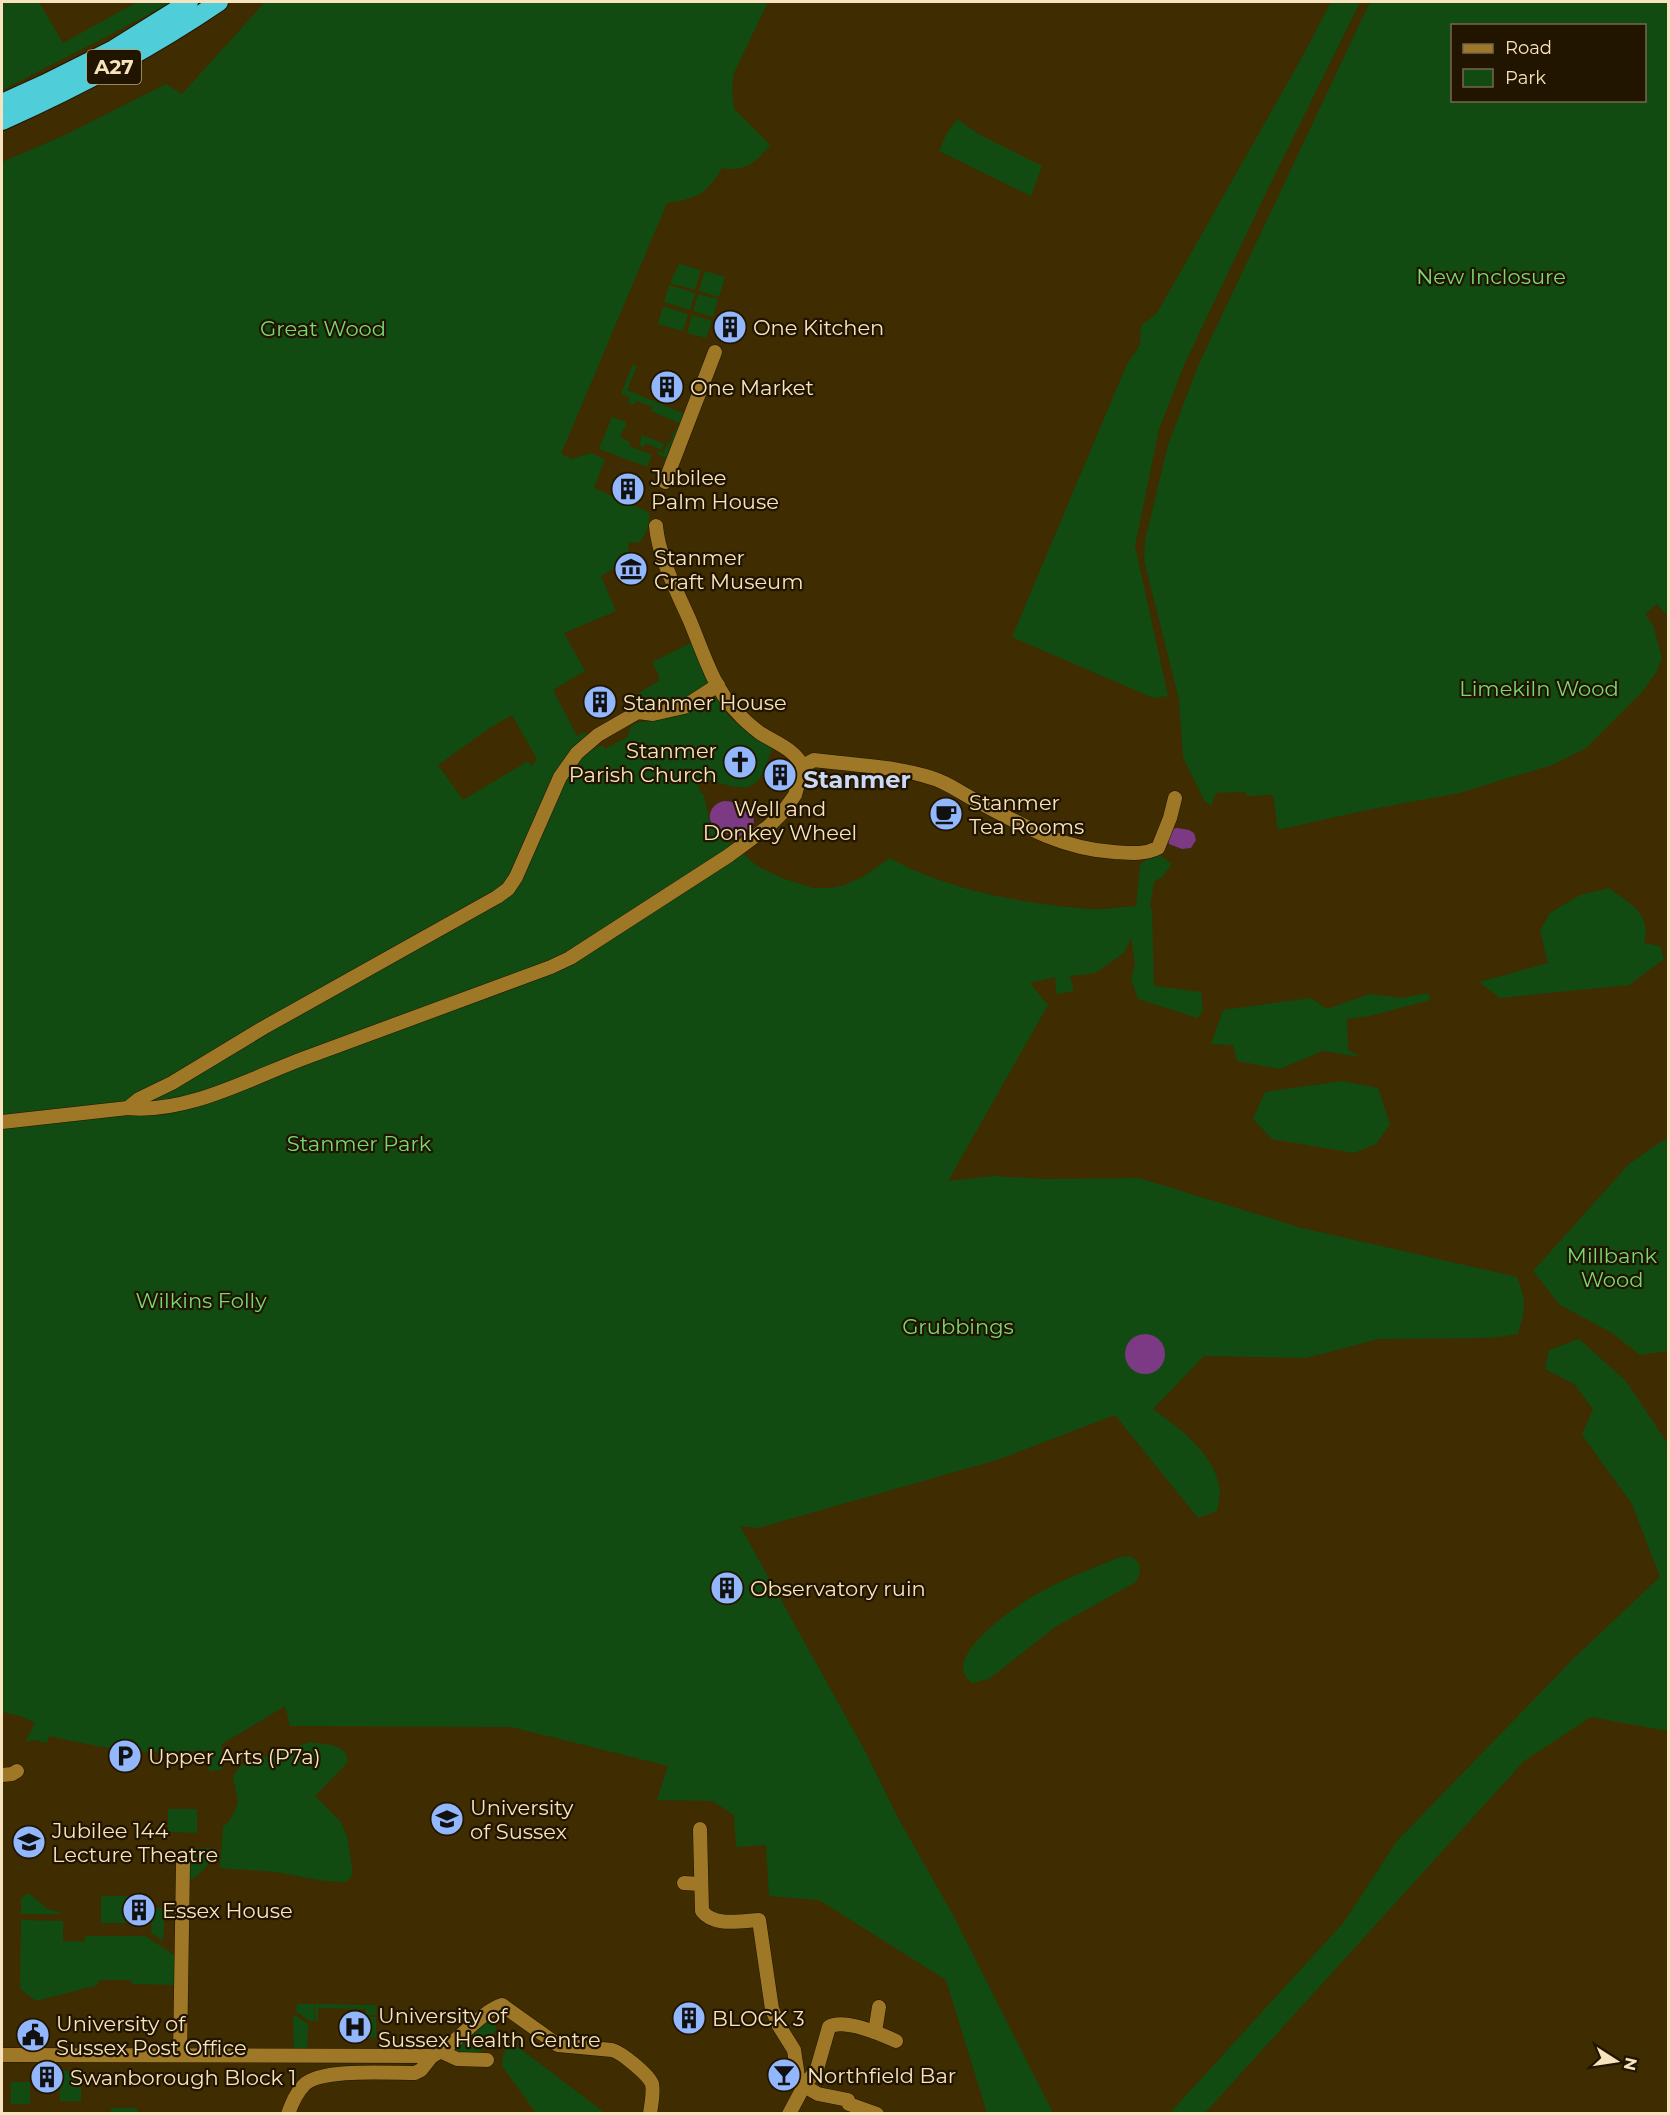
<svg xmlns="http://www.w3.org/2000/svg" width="1670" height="2115" font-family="Montserrat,sans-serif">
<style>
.green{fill:#114b12;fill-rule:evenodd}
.water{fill:#7c3a84}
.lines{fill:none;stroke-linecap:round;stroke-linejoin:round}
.minor-casing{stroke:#211500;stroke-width:15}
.highway-casing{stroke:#211500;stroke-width:20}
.minor{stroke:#9e7826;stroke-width:14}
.highway{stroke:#4fced9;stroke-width:18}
.labels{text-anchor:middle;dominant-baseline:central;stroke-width:4.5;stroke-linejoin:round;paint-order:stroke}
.shield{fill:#211500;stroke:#b7a584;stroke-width:1.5}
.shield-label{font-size:20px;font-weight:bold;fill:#f7e3bd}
.park-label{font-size:21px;fill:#77d974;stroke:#211500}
.poi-label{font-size:21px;fill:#f7e3bd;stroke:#211500;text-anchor:start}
.quarter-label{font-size:24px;font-weight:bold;fill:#cbd9f4;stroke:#211500}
</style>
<rect width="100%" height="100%" fill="#3f2c00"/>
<g class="green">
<path d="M 2,2 L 39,2 L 63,43 L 137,2 L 171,2 L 110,35 L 2,90 Z"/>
<path d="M 265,2 L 768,2 L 734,73 L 732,88 L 734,109 L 770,145 C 757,162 745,172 722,168 C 706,195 698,198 667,203 L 561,454 L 572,459 L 590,453 L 605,459 L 594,488 L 649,512 C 650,527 647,530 640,542 L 628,543 L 630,559 L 601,576 L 616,611 L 564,633 L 585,671 L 553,690 L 577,736 L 585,732 L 596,748 L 603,745 L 605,749 L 627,737 L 631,726 L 635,723 L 675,717 L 716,697 L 730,718 L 772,748 C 757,797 750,791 704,779 L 698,782 L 700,792 L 704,795 L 710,823 L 718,832 L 757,866 L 782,878 L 813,888 L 831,888 L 845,885 L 864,876 L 890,858 C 946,890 1025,904 1090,909 C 1105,910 1121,907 1136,906 L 1140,865 L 1154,851 L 1172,864 L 1162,877 L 1154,882 L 1150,907 L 1152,910 L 1154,986 L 1201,992 L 1203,1011 L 1197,1018 L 1138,999 L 1131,979 L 1135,964 L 1131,938 L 1124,953 L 1095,973 L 1070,976 L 1074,991 L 1056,994 L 1055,977 L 1030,983 L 1048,1005 L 948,1181 L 994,1176 L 1044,1179 L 1139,1178 L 1302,1228 L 1517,1277 C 1527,1301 1525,1310 1518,1334 L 1491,1338 L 1379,1339 L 1306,1358 L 1204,1356 L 1153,1409 C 1180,1429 1217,1455 1220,1492 C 1220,1497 1218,1505 1217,1511 L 1198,1518 L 1115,1415 L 997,1460 L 758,1528 L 740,1526 L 866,1753 L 897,1816 L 953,1915 L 1053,2113 L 987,2113 L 946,1980 L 819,1900 L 769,1896 L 766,1845 L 736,1847 L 734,1815 L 712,1801 L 657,1800 L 668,1766 L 511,1727 L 290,1726 L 285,1706 L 222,1744 L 222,1770 L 209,1771 L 205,1750 C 149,1757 103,1748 49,1736 L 47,1743 L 34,1740 L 25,1742 L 35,1723 L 20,1716 L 2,1712 L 2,162 L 65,135 L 166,84 L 182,94 ZM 512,715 L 537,759 L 531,766 L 528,761 L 463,800 L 438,765 L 488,729 Z"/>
<path d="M 1331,2 L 1360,2 L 1266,193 L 1184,365 L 1159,429 L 1135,546 L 1168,696 L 1153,698 L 1012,637 L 1127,364 L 1140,345 L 1141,326 L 1157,313 L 1173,285 L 1305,52 Z"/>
<path d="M 1370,2 L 1668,2 L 1668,617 L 1657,604 L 1645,614 L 1653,625 L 1662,658 L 1657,671 L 1642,692 L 1586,748 L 1552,765 L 1459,793 L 1362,811 L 1278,830 L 1273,795 L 1247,796 L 1245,792 L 1216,793 L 1211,806 L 1204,800 L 1183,757 L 1179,700 L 1144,560 L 1145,541 L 1168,445 L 1198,366 ZM 1452,26 L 1644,26 L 1644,100 L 1452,100 Z"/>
<path d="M 957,119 L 980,135 L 1042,166 L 1031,196 L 939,151 L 946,135 Z"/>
<path d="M 679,264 L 701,270 L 695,290 L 670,283 Z"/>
<path d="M 705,271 L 725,277 L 719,297 L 699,291 Z"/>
<path d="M 669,285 L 695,293 L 690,310 L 664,302 Z"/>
<path d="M 698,294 L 718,299 L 713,317 L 693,311 Z"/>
<path d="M 663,306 L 688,314 L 683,331 L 658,324 Z"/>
<path d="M 692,315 L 712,321 L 706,338 L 687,333 Z"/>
<path d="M 633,364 L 637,366 L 627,390 L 688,415 L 684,425 L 651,411 L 653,407 L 636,401 L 633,405 L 628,403 L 630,398 L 621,394 Z"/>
<path d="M 612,417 L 626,422 L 625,426 L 628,429 L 624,428 L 620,437 L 630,442 L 629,446 L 652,455 L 647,467 L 599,449 Z"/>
<path d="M 677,426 L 683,428 L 666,470 L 663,464 L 666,458 L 657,454 L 658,451 L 663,453 L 667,445 L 669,446 L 669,444 L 662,440 L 670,443 L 673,435 L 666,431 L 674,434 Z"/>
<path d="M 642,435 L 664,444 L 662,450 L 645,443 L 644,447 L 639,445 Z"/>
<path d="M 695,641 L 709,683 L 683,702 L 657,700 L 641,706 L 634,696 L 659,681 L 659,676 L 652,662 Z"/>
<path d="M 1609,888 C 1630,904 1652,914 1644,943 L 1660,946 L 1664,959 L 1629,985 L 1500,998 L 1479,982 L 1548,963 L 1540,931 L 1550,913 L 1580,895 Z"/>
<path d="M 1428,993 L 1430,1000 L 1370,1016 L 1347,1019 L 1348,1050 L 1361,1057 L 1323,1051 L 1280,1069 L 1237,1061 L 1233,1045 L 1211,1044 L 1223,1010 L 1311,998 L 1327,1009 L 1370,994 L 1402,998 Z"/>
<path d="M 1342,1081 L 1378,1088 L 1390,1124 L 1376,1144 L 1354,1153 L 1272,1139 L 1253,1119 L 1265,1092 Z"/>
<path d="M 1668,1137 L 1668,1351 L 1640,1355 L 1612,1333 L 1560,1305 L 1533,1271 L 1629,1164 Z"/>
<path d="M 1579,1339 L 1625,1380 L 1668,1444 L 1668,1731 L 1591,1717 L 1524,1761 L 1205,2113 L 1170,2113 L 1344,1922 L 1397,1841 L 1575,1657 L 1660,1577 L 1632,1504 L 1582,1435 L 1593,1409 L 1574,1384 L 1545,1369 L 1549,1350 Z"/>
<path d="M 1131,1556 L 1139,1564 L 1140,1572 L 1136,1582 L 1055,1627 L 989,1679 L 972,1683 C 967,1678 963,1675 963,1668 C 962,1642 1026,1598 1048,1588 C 1071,1576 1096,1567 1120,1557 Z"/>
<path d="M 310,1742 C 325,1745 347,1743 348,1762 L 315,1796 L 340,1821 L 347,1836 L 353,1874 L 346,1882 C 323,1882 303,1877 281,1873 C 261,1870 240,1870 220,1868 L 223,1827 L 230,1820 L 238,1803 L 233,1776 L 241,1765 Z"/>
<path d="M 168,1809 L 197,1809 L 197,1833 L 168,1832 Z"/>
<path d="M 189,1848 L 212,1848 C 210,1868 203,1871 188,1882 Z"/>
<path d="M 25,1894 L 30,1894 L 46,1908 L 63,1914 L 21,1914 L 21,1897 L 25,1897 Z"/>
<path d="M 101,1896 L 132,1896 L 131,1923 L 101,1923 Z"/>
<path d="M 152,1908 L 165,1908 L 163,1941 L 151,1933 Z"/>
<path d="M 21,1920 L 63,1921 L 63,1941 L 85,1942 L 85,1936 L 145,1936 L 176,1956 L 175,1985 L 132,1984 L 131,1980 L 99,1980 L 98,1985 L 36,2001 L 20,1989 Z"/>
<path d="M 297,2004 L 314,2004 L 314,2021 L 309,2021 L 296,2011 Z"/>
<path d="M 315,2004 L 377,2005 L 376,2015 L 366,2015 L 366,2009 L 318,2008 L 318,2021 L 315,2021 Z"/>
<path d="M 293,2014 L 308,2024 L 307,2054 L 294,2050 Z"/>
<path d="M 366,2017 L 376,2017 L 376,2038 L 362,2037 L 362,2023 L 366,2023 Z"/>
<path d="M 492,2021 L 496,2025 L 496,2030 L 478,2055 L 475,2056 L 455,2052 C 461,2040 479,2023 492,2021 Z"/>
<path d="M 510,2041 L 605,2113 L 536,2113 L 502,2066 L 503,2055 Z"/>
<rect x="60" y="2071" width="21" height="30"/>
<rect x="11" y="2082" width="19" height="22"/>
<rect x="111" y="2108" width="26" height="5"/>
</g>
<g class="water">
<path d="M 724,801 C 731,801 742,804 748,809 C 761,820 750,836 736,837 C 729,835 719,831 714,826 C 704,816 713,803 724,801 Z"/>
<path d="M 1177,828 L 1189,830 L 1194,833 L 1196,840 L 1191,848 L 1182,849 L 1169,844 L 1168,840 L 1172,829 Z"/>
<circle cx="1145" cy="1354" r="20"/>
</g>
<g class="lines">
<defs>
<g id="minor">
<path d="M 665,482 L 715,352"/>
<path d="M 803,766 L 814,760 C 853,765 895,766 932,778 C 946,782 960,792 973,799 C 1018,823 1061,849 1114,852 C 1130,853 1143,855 1158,848 L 1170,818 L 1175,798"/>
<path d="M 128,1108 L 139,1099 L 172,1083 L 263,1028 L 497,897 L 508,889 L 516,877 L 560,777 L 577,753 L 598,735 L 638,712 L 653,714 L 684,707 L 718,685"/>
<path d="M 2,1122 L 128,1108 C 186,1114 249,1079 302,1059 C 385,1029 468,998 551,967 L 570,958 L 728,856 L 769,826 L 782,813 L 795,795 L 803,766 C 792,748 778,744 760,733 C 752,727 743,719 736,711 C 713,687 703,652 690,621 C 677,591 659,559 656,526"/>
<path d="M 2,1775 L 12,1774 L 17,1771"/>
<path d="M 700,1829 L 702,1911 C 714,1927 741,1921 759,1920 L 772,2009 L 779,2026 L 794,2050 L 799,2083 L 818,2094 L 848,2100 L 849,2104 L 877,2114"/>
<path d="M 684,1883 L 700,1884"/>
<path d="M 875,2032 L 879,2007"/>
<path d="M 442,2052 L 457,2059 L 487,2060"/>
<path d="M 2,2055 L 432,2056 C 456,2045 480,2012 502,2005 L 558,2045 L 612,2050 C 621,2052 649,2075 652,2084 C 654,2093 651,2105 650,2114"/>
<path d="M 180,2055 L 183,1864"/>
<path d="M 288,2114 C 292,2103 296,2093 304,2085 C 320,2068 390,2073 415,2073 L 421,2070 L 432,2056"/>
<path d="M 789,2114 L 804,2086 L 817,2069 L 829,2027 C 843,2018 881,2034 896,2041"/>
</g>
<g id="highway">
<path d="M 2,103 L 44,84 L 114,49 L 189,2"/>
<path d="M 2,121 C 78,87 150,49 219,2"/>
</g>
</defs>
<use href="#minor" class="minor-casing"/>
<use href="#highway" class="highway-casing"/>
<use href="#minor" class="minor"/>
<use href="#highway" class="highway"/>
</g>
<defs>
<symbol id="building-disc" viewBox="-11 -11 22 22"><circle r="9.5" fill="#93b7fd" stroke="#211500"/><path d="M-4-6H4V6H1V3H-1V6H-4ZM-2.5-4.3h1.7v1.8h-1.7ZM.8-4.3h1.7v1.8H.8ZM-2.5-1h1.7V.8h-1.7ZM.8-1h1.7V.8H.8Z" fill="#111"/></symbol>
<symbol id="museum-disc" viewBox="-11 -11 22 22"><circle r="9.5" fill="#93b7fd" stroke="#211500"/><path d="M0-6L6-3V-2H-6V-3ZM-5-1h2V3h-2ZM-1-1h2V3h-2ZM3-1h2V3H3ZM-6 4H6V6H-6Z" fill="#111"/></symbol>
<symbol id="church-disc" viewBox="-11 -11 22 22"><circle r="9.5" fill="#93b7fd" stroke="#211500"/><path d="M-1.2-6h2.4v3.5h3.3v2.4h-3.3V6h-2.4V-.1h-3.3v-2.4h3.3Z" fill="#111"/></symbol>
<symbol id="cafe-disc" viewBox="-11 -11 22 22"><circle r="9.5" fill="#93b7fd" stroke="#211500"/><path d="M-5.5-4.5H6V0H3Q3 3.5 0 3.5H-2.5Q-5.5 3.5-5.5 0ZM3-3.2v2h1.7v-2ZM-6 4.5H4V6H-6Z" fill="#111"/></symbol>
<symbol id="parking-disc" viewBox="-11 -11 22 22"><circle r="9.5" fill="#93b7fd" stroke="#211500"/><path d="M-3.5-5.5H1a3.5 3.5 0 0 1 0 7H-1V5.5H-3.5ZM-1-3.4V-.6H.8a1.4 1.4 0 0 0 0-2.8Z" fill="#111"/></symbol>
<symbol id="university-disc" viewBox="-11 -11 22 22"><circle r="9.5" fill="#93b7fd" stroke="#211500"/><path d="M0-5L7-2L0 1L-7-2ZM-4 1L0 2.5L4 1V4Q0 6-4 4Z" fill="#111"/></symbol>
<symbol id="hospital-disc" viewBox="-11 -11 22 22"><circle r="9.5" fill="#93b7fd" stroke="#211500"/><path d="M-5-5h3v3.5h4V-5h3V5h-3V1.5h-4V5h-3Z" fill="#111"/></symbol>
<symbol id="civic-disc" viewBox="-11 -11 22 22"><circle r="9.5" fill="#93b7fd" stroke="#211500"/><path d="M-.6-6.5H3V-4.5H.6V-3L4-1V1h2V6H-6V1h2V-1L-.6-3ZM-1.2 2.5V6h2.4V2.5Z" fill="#111"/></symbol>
<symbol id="bar-disc" viewBox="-11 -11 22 22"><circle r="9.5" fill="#93b7fd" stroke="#211500"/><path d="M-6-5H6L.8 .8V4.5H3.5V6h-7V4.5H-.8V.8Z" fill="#111"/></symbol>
</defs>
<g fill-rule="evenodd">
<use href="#building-disc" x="711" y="308" width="38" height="38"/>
<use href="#building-disc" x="648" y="368" width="38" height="38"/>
<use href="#building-disc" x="609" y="470" width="38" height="38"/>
<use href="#museum-disc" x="612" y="550" width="38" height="38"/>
<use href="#building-disc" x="581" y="683" width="38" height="38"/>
<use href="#church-disc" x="721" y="743" width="38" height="38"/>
<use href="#building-disc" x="761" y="756" width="38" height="38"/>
<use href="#cafe-disc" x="927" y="795" width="38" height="38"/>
<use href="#building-disc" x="708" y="1569" width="38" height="38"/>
<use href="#parking-disc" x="106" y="1737" width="38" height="38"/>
<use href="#university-disc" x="428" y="1800" width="38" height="38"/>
<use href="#university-disc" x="10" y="1823" width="38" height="38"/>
<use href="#building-disc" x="120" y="1891" width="38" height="38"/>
<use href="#building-disc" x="670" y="1999" width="38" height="38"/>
<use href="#hospital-disc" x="336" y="2008" width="38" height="38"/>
<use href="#civic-disc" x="14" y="2016" width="38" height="38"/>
<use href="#bar-disc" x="765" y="2056" width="38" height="38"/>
<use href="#building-disc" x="28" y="2058" width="38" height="38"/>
</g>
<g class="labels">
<rect class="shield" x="87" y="50" width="54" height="34" rx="4.5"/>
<g class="shield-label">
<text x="114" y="67">A27</text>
</g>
<g class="park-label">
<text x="1491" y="276">New Inclosure</text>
<text x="323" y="328">Great Wood</text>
<text x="1539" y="688">Limekiln Wood</text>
<text x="359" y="1143">Stanmer Park</text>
<text x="1612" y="1255">Millbank<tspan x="1612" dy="24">Wood</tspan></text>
<text x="201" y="1300">Wilkins Folly</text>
<text x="958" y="1326">Grubbings</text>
</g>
<g class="poi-label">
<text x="753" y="327">One Kitchen</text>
<text x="690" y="387">One Market</text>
<text x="651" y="477">Jubilee<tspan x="651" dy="24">Palm House</tspan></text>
<text x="654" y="557">Stanmer<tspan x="654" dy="24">Craft Museum</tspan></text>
<text x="623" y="702">Stanmer House</text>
<text x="717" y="750" text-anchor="end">Stanmer<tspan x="717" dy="24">Parish Church</tspan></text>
<text x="969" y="802">Stanmer<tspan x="969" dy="24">Tea Rooms</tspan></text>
<text x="780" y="808" text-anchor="middle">Well and<tspan x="780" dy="24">Donkey Wheel</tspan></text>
<text x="750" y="1588">Observatory ruin</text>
<text x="148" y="1756">Upper Arts (P7a)</text>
<text x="470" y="1807">University<tspan x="470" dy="24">of Sussex</tspan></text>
<text x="52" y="1830">Jubilee 144<tspan x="52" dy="24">Lecture Theatre</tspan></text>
<text x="162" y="1910">Essex House</text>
<text x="378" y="2015">University of<tspan x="378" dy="24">Sussex Health Centre</tspan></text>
<text x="712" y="2018">BLOCK 3</text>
<text x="56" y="2023">University of<tspan x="56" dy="24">Sussex Post Office</tspan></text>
<text x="807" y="2075">Northfield Bar</text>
<text x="70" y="2077">Swanborough Block 1</text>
</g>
<g class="quarter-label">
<text x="857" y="779">Stanmer</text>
</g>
</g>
<rect width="1670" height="2115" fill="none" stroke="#f7e3bd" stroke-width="6"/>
<rect x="1451" y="24" width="195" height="78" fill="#211500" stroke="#77674c" stroke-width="1.5"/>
<rect x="1463" y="44" width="30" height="9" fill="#9e7826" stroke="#77674c" stroke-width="1.5"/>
<text x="1505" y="54" font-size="18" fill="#f7e3bd">Road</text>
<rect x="1463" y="69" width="30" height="18" fill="#114b12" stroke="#77674c" stroke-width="1.5"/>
<text x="1505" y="84" font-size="18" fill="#f7e3bd">Park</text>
<g transform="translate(1616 2061) rotate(102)" stroke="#211500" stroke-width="4.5" paint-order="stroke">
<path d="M0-4.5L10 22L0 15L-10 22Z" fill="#f7e3bd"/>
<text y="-9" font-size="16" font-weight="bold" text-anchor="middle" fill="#f7e3bd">N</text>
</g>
</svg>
